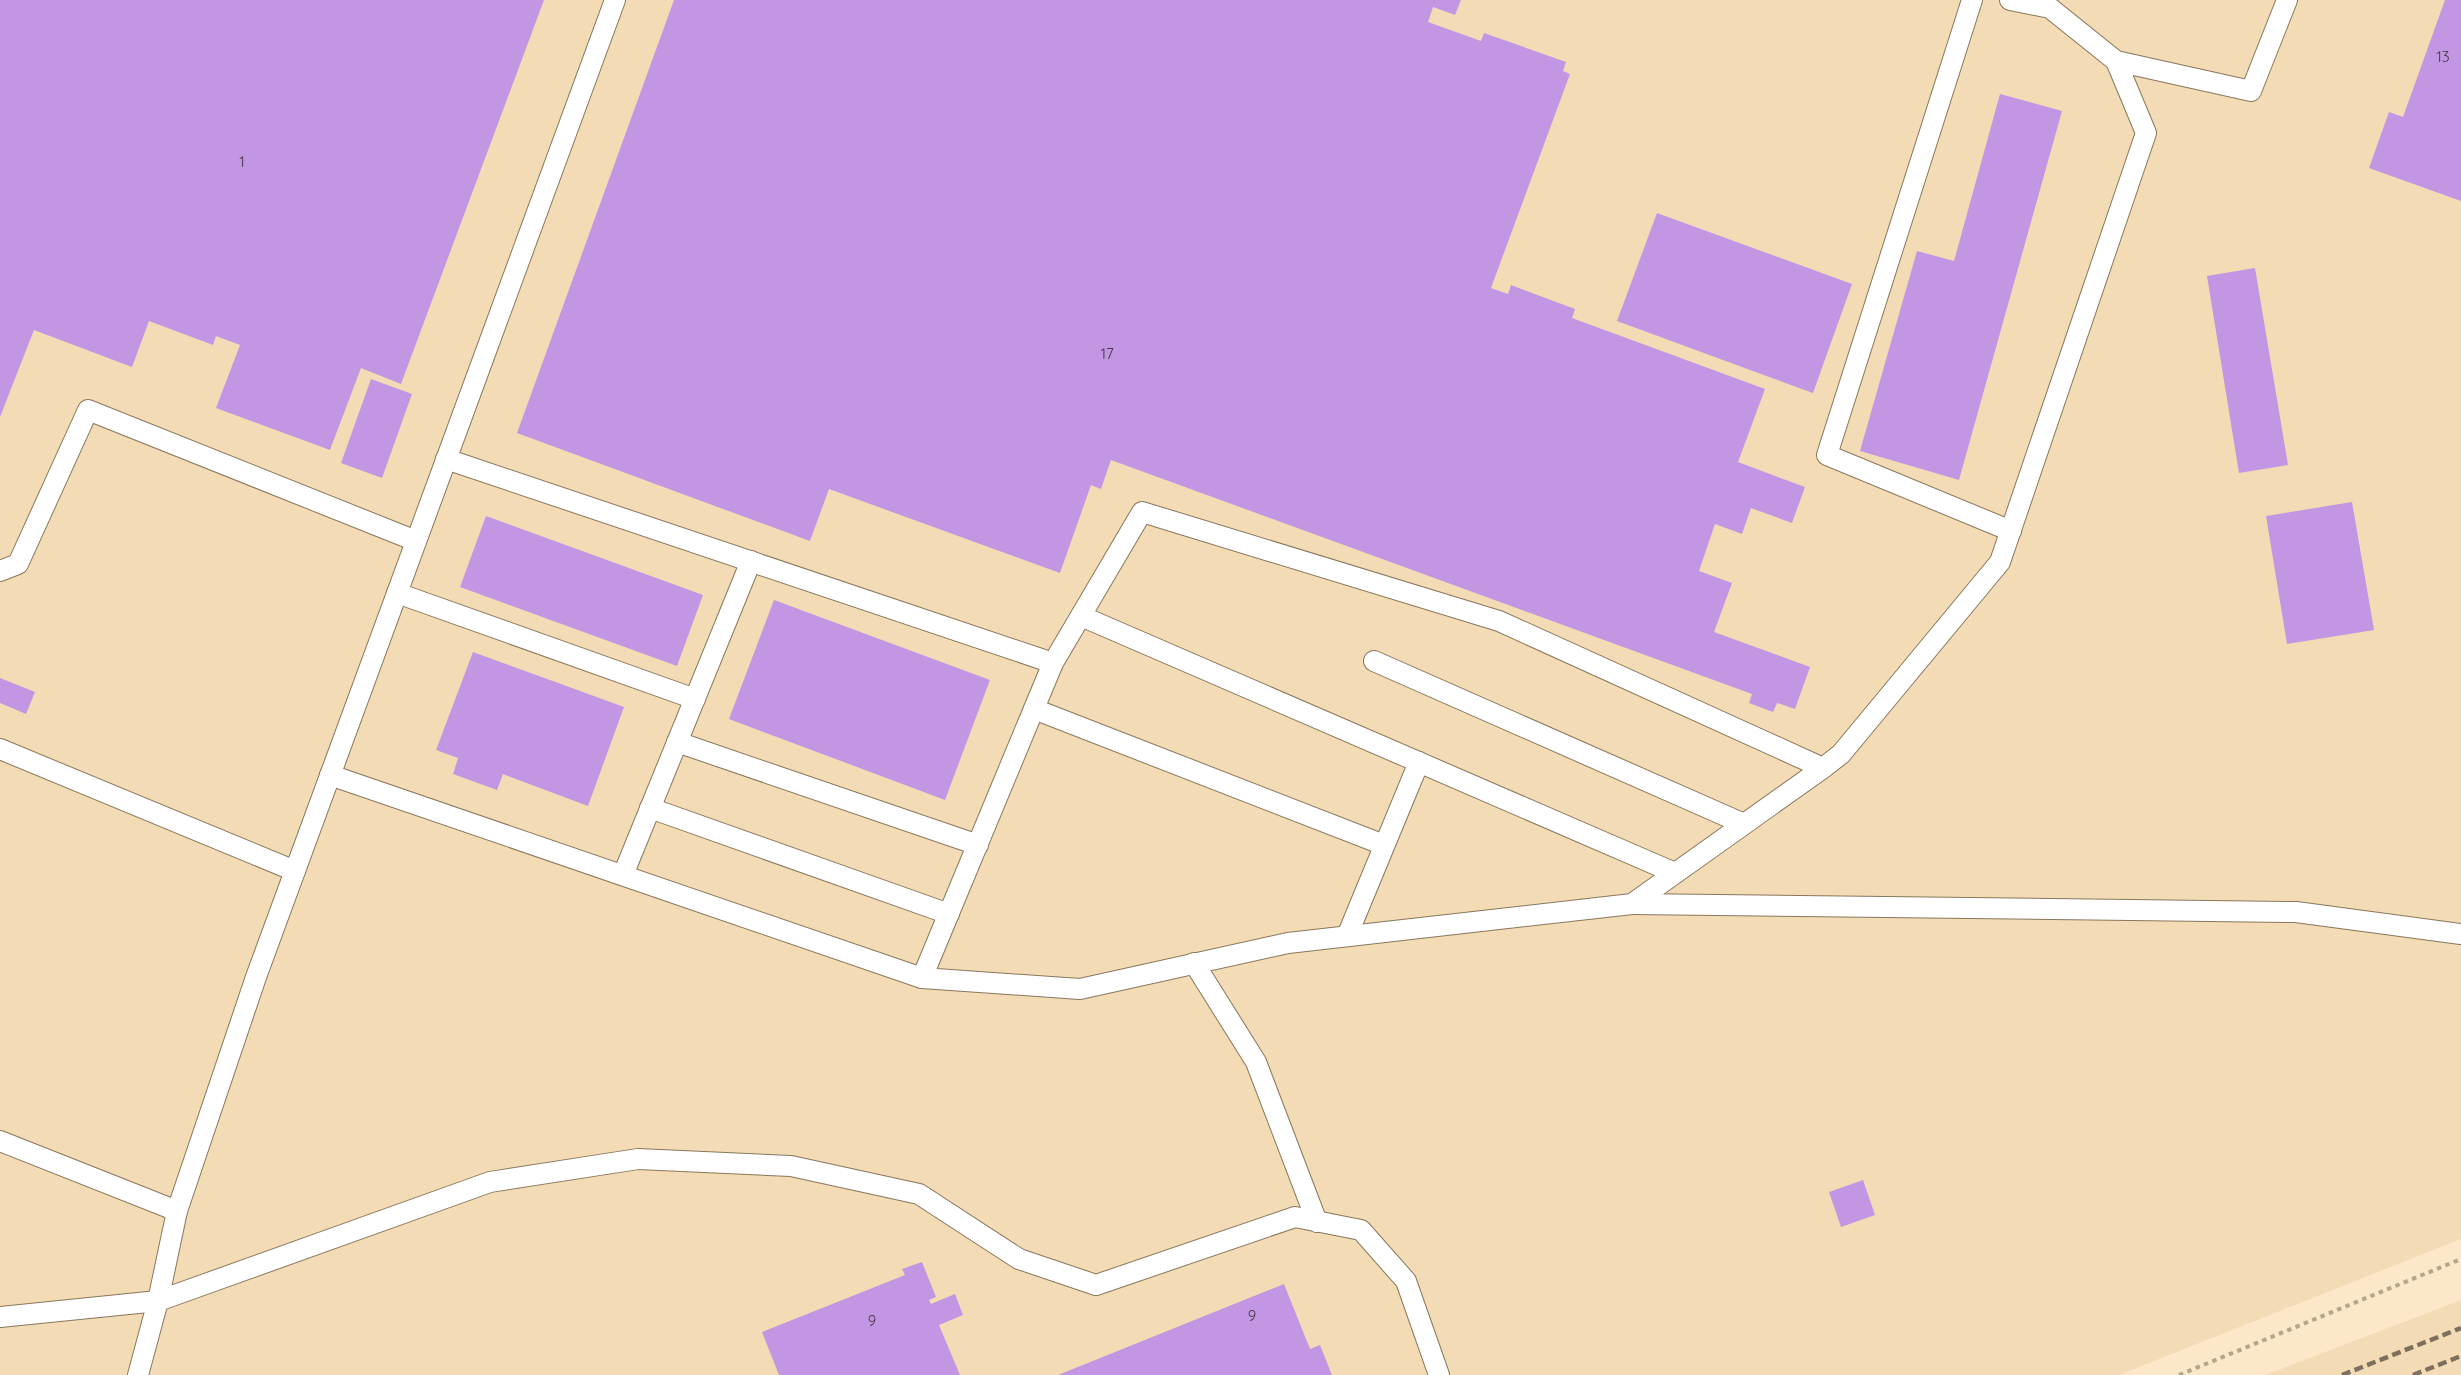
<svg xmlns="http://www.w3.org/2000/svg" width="2461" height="1375" font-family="Quicksand,sans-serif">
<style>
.built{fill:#f3dbb6}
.building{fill:#c296e3}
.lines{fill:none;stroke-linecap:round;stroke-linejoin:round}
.service-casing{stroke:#88775b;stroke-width:22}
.path{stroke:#b5a58c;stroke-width:4;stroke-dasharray:4.5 4.5;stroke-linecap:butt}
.service{stroke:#fff;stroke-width:20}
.rail{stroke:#7d715d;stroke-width:4.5;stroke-dasharray:9 4.5;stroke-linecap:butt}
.labels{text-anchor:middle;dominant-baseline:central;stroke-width:4.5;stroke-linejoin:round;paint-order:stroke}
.number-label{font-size:15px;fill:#473742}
</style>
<rect width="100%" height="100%" fill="#fce8c9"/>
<g class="built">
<path d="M 0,0 L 2461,0 L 2461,1239 L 2119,1375 L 0,1375 Z"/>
<path d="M 2461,1300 L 2461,1375 L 2265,1375 Z"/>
</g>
<g class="building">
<path d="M 0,0 L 544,0 L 401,384 L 361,368 L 330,450 L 216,408 L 240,345 L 216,336 L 213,345 L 149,321 L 132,367 L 34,330 L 0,417 Z"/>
<path d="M 674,0 L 1461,0 L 1455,15 L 1433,7 L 1428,22 L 1481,41 L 1484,33 L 1566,62 L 1563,71 L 1570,74 L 1491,288 L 1508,294 L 1511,285 L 1575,309 L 1572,318 L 1765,389 L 1738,462 L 1805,487 L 1792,523 L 1751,508 L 1742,534 L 1715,524 L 1699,571 L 1732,583 L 1714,632 L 1810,667 L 1795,709 L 1777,703 L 1773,712 L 1749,703 L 1752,694 L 1111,460 L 1101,489 L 1091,485 L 1060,573 L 829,489 L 810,541 L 517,433 Z"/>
<path d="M 2445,0 L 2461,0 L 2461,201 L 2369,168 L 2389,112 L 2403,117 Z"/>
<path d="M 2000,94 L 2062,111 L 1959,480 L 1860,451 L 1917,251 L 1954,261 Z"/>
<path d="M 1657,213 L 1852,284 L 1813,393 L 1617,321 Z"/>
<path d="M 2255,268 L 2288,465 L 2239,473 L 2207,276 Z"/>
<path d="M 371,379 L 412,394 L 382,478 L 341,463 Z"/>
<path d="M 2352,502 L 2374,630 L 2287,644 L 2266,516 Z"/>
<path d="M 486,516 L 703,595 L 677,666 L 460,587 Z"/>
<path d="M 774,600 L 990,680 L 945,800 L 729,719 Z"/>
<path d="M 473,652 L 624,707 L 588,806 L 503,774 L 497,790 L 453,774 L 458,758 L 436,750 Z"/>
<path d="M 0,678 L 35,692 L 26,714 L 0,703 Z"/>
<path d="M 1863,1180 L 1875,1215 L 1841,1227 L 1829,1192 Z"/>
<path d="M 922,1262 L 936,1297 L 929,1300 L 931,1304 L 955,1294 L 963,1315 L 939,1325 L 960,1375 L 779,1375 L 762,1332 L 905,1275 L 902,1269 Z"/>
<path d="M 1284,1284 L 1310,1349 L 1320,1345 L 1332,1375 L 1058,1375 Z"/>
</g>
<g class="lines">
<defs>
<g id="service">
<path d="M 1972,0 L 1827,455 L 2011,531"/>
<path d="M 2116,61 L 2251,91 L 2287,0"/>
<path d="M 446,459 L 1053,663"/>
<path d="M 0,571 L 18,564 L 88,410 L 416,541"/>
<path d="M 397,593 L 695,699"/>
<path d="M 1081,616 L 1675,873"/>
<path d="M 1374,661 L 1744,824"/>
<path d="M 1034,709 L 1384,845"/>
<path d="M 677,742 L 978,845"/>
<path d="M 0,749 L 295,871"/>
<path d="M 1823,768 L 1499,621 L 1142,512 L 1053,663 L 922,978 L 1080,989 L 1288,943 L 1632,904 L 1823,768 L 1841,754 L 2000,562 L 2146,133 L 2116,61 L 2050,8 L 2010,0"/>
<path d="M 330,775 L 922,978"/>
<path d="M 650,808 L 949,914"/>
<path d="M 623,875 L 751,561"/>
<path d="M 1632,904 L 2296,912 L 2461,934"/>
<path d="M 1347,936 L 1419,762"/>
<path d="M 1194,963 L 1256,1062 L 1317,1222"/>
<path d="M 0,1141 L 177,1211"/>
<path d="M 0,1317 L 158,1301 L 490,1182 L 638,1159 L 791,1166 L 919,1194 L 1019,1259 L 1096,1285 L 1295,1217 L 1361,1230 L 1406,1281 L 1439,1375"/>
<path d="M 138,1375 L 158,1301 L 177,1211 L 256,977 L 615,0"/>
</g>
</defs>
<use href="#service" class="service-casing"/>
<path class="path" d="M 2179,1375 L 2461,1259"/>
<use href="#service" class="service"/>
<g class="rail">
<path d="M 2342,1375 L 2461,1328"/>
<path d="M 2413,1375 L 2461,1356"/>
</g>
</g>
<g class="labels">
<g class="number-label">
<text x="2443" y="56">13</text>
<text x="242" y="161">1</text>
<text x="1107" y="353">17</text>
<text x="1252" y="1315">9</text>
<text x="872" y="1320">9</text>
</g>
</g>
</svg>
